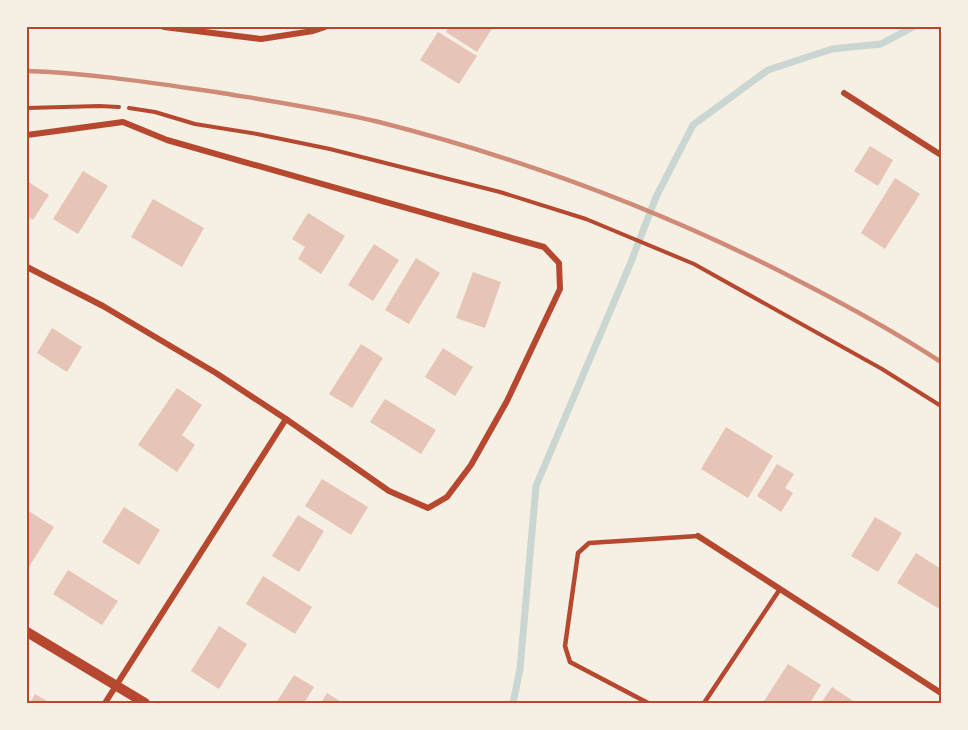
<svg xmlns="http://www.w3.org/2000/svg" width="968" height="730" font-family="'DM Sans',sans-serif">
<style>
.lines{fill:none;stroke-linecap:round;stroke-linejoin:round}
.stream{stroke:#c9d6d2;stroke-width:7}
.building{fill:#e6c5b7}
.path{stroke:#b5482f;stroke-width:4}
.service{stroke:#b5482f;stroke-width:4.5}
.minor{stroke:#b5482f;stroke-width:6}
.tertiary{stroke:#b5482f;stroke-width:10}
.rail{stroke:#cf8b77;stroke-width:4.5}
.neatline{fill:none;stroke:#b5482f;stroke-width:2}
</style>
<rect width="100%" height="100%" fill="#f6efe4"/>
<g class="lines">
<path class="stream" d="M 513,703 L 520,669 L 536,486 L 631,262 L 656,197 L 693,125 L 768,70 L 832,49 L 881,44 L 913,27"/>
</g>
<g class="building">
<path d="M 449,27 L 493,27 L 477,52 L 446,32 Z"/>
<path d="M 438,32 L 477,56 L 459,84 L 420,60 Z"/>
<path d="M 870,146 L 893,160 L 878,186 L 854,171 Z"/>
<path d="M 83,171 L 108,186 L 78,234 L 53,219 Z"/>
<path d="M 895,178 L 920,194 L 885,249 L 861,233 Z"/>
<path d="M 27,181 L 49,195 L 33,220 L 27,216 Z"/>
<path d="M 153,199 L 204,228 L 182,267 L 131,237 Z"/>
<path d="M 308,213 L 345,236 L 321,274 L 298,259 L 305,247 L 292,239 Z"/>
<path d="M 374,244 L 399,260 L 373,301 L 348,285 Z"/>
<path d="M 416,258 L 440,273 L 409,324 L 385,310 Z"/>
<path d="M 473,272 L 501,282 L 485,328 L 456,318 Z"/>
<path d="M 52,328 L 82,347 L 67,372 L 37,353 Z"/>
<path d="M 361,344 L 383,358 L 352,408 L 329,394 Z"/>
<path d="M 443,348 L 473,367 L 455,396 L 425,377 Z"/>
<path d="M 177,388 L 202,405 L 182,435 L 195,445 L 177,472 L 138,445 Z"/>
<path d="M 385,399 L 436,430 L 421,454 L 370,422 Z"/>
<path d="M 726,427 L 773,456 L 748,498 L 701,469 Z"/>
<path d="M 777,464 L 794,474 L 785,488 L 793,493 L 781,512 L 757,496 Z"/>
<path d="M 322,479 L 368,507 L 351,535 L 305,506 Z"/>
<path d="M 124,507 L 160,530 L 139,565 L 102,542 Z"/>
<path d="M 27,510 L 54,527 L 27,570 Z"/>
<path d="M 298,515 L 324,531 L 299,572 L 272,556 Z"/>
<path d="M 875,517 L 902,533 L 878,572 L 851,556 Z"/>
<path d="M 916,553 L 941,569 L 941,610 L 897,583 Z"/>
<path d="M 68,570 L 118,601 L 102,625 L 53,594 Z"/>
<path d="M 263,576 L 312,607 L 295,634 L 246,604 Z"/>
<path d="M 219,626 L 247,644 L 219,689 L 191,671 Z"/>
<path d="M 788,664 L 821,685 L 810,703 L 767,703 L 764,701 Z"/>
<path d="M 294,675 L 314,687 L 304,703 L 276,703 Z"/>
<path d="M 832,687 L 856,703 L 821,703 Z"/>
<path d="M 327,693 L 343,703 L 321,703 Z"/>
<path d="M 35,694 L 50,703 L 30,703 Z"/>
</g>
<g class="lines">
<g class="path">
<path d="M 27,108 L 99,106 L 119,107"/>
<path d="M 129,108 L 155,112 L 195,124 L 257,134 L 330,149 L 500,192 L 586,219 L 694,264 L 882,369 L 941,406"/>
</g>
<g class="service">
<path d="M 648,703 L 570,662 L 565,646 L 578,553 L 589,543 L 698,536"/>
<path d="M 704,703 L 780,589"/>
</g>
<g class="minor">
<path d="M 164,27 L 261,39 L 313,31 L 325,27"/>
<path d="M 844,93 L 941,155"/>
<path d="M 27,135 L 123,122 L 167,140 L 544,247 L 559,263 L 560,289 L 507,401 L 471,465 L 447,497 L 428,508 L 389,491 L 286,419 L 216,373 L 103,306 L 27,267"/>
<path d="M 698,536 L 941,693"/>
<path d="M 105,703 L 286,419"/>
</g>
<path class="tertiary" d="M 27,632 L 145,703"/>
<path class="rail" d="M 27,71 C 90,73 153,83 216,92 C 270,101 325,109 379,122 C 524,159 664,211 797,280 C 846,305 895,332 941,362"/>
</g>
<rect width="968" height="730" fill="none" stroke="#f6efe4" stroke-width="57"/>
<rect x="28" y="28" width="912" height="674" class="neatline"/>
</svg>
